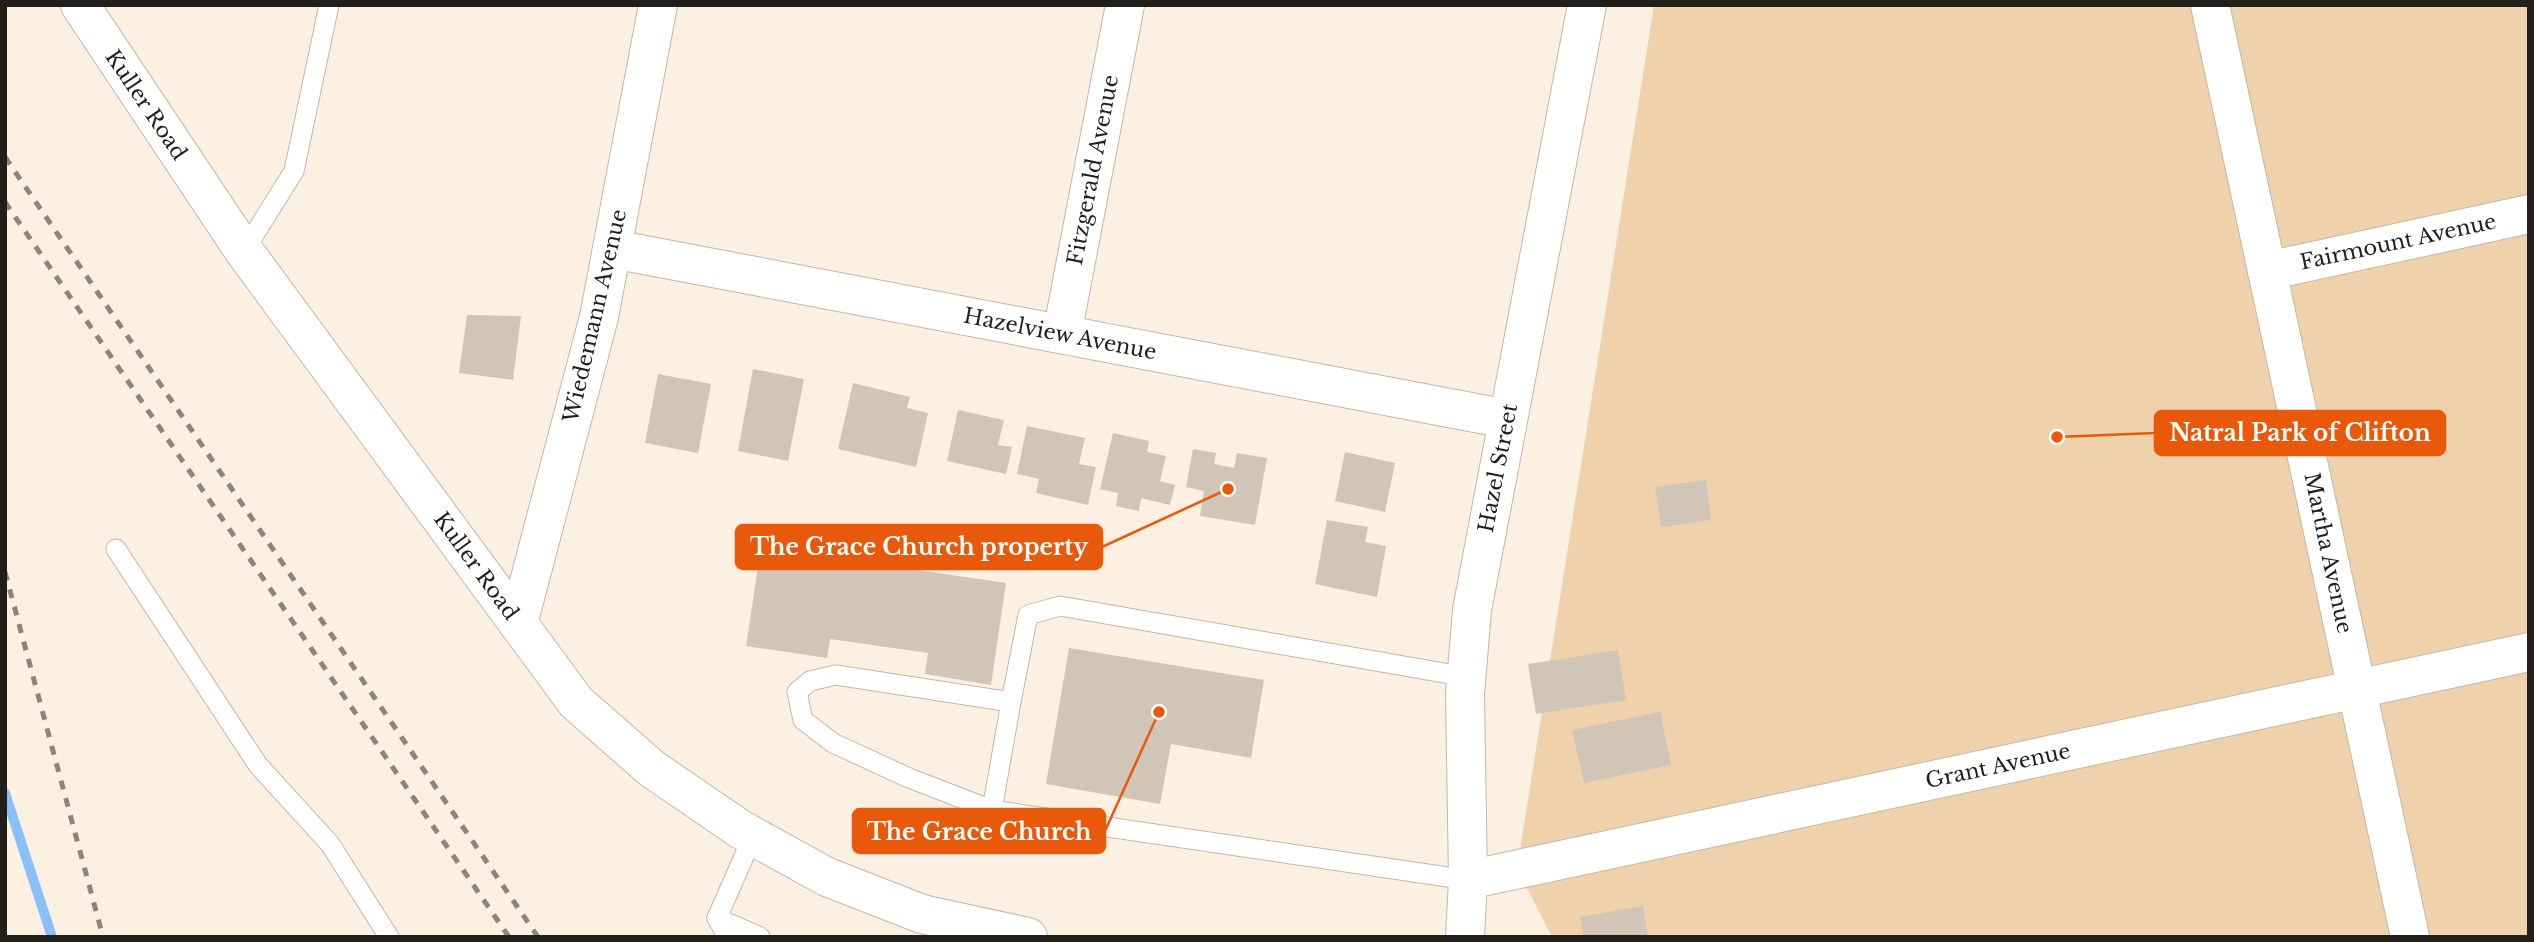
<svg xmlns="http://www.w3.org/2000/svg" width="2534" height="942" font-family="'Libre Baskerville',serif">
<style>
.green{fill:#efd1ac}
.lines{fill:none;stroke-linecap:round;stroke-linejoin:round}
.stream{stroke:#8ac0f8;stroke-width:10}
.building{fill:#d0c5b7}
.service-casing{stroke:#c2b7aa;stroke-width:21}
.minor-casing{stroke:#c2b7aa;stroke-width:40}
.tertiary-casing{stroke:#c2b7aa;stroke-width:40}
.service{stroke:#fff;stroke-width:19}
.minor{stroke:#fff;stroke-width:38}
.tertiary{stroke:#fff;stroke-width:38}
.rail{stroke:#8d857b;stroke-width:5;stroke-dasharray:9 9;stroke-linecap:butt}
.labels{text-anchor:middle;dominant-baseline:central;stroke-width:7;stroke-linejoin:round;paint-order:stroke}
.street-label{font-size:21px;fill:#221e19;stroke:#fff}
.leader{fill:none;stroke:#e8590c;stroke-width:2.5}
.callout-dot{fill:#e8590c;stroke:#fff;stroke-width:2.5}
.callout{fill:#e8590c;stroke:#e8590c;stroke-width:2.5}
.callout-label{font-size:23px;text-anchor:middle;font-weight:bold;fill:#fff}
</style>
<rect width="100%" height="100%" fill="#fcf0e2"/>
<path class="green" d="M 1654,5 L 2529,5 L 2529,937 L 1552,937 L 1517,869 Z"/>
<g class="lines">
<path class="stream" d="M 5,793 L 52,937"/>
</g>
<g class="building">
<path d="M 467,315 L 521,316 L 513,380 L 459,373 Z"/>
<path d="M 753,369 L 804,379 L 788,461 L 738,451 Z"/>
<path d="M 658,374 L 711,384 L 698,453 L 645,443 Z"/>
<path d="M 853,383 L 910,397 L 907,408 L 928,413 L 916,467 L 838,449 Z"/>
<path d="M 958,410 L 1004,420 L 998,445 L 1012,447 L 1006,474 L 947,461 Z"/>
<path d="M 1027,426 L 1085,438 L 1079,464 L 1096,467 L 1088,505 L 1036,493 L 1039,479 L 1017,474 Z"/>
<path d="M 1113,433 L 1149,441 L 1147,452 L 1166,456 L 1160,481 L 1175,485 L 1170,505 L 1141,498 L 1139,511 L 1116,506 L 1118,493 L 1100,489 Z"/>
<path d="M 1193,449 L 1216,453 L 1214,464 L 1234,468 L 1237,453 L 1267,458 L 1255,525 L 1200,516 L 1204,491 L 1186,487 Z"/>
<path d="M 1345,452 L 1395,463 L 1385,512 L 1335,501 Z"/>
<path d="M 1706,480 L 1711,520 L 1661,527 L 1655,487 Z"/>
<path d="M 1327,520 L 1368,527 L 1365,542 L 1386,546 L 1377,597 L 1315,584 Z"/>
<path d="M 761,547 L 1006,583 L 991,685 L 925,674 L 928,653 L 830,639 L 827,658 L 746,646 Z"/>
<path d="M 1069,648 L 1264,680 L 1251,758 L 1171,744 L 1160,804 L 1046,784 Z"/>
<path d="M 1618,650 L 1626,700 L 1536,714 L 1528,664 Z"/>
<path d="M 1660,712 L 1671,765 L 1584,783 L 1572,730 Z"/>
<path d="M 1643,906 L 1648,937 L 1584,937 L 1580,917 Z"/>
</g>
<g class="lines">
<defs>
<g id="service">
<path d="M 244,251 L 294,171 L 329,5"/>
<path d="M 116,549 L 258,765 L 330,844 L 389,937"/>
<path d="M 1467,677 L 1060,606 L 1028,615 L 1011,702 L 836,675 L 810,681 L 797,692 L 803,720 L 833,743 L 909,778 L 992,810 L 1468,880"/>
<path d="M 992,810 L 1011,702"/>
<path d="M 717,918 L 760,937"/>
<path d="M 728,937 L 717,918 L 753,836"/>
</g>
<g id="minor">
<path d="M 80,5 L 244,251 L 576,702 L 651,768 L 740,829 L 827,877 L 922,914 L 1028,937"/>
<path d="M 2210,5 L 2410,937"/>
<path d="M 613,249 L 1507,419"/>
<path d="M 2267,271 L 2529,214"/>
<path d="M 1062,334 L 1125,5"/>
<path d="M 518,624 L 599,317 L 658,5"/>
<path d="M 1468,880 L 2529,652"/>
</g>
<path id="tertiary" d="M 1465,937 L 1468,880 L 1465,694 L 1472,610 L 1587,5"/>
</defs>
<use href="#service" class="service-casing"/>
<use href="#minor" class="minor-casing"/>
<use href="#tertiary" class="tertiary-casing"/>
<use href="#service" class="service"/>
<use href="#minor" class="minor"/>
<use href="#tertiary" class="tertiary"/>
<g class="rail">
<path d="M 5,157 L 538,937"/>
<path d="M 5,202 L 509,937"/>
<path d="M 5,572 L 103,937"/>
</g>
</g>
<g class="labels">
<g class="street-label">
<text transform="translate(146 105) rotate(56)">Kuller Road</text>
<text transform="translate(1093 170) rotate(-79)">Fitzgerald Avenue</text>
<text transform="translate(2398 242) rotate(-12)">Fairmount Avenue</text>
<text transform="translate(595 316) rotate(-77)">Wiedemann Avenue</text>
<text transform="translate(1060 334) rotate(11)">Hazelview Avenue</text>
<text transform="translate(1498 468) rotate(-79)">Hazel Street</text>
<text transform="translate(2328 553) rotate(78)">Martha Avenue</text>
<text transform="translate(476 566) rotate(54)">Kuller Road</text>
<text transform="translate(1998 766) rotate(-12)">Grant Avenue</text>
</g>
</g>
<path class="leader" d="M2057 437L2155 433M1228 489L1102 547M1159 712L1105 831"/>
<g class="callout-dot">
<circle cx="2057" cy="437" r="7"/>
<circle cx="1228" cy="489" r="7"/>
<circle cx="1159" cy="712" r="7"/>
</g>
<g class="callout">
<rect x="2155" y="411" width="290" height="44" rx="7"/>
<rect x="736" y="525" width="366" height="44" rx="7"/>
<rect x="853" y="809" width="252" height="44" rx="7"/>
</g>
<g class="callout-label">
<text x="2300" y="441">Natral Park of Clifton</text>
<text x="919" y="555">The Grace Church property</text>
<text x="979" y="840">The Grace Church</text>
</g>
<rect width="2534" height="942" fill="none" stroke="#221e19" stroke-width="14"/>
</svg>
